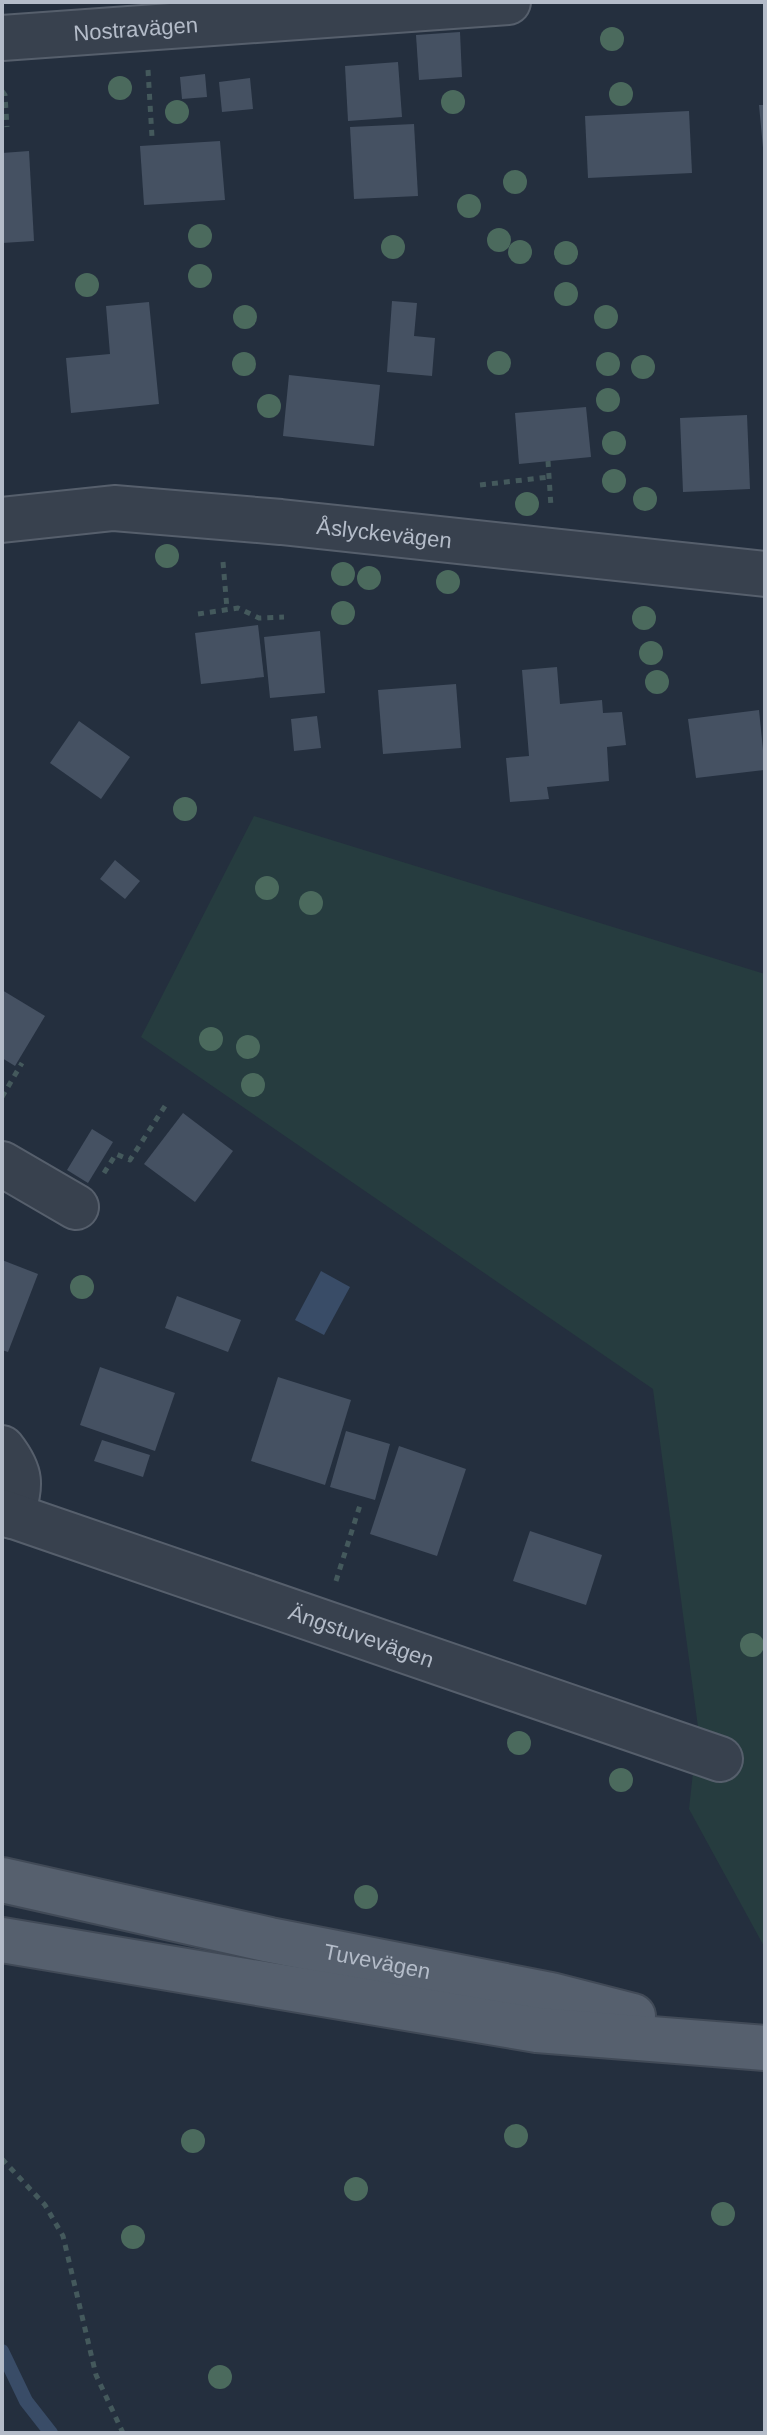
<svg xmlns="http://www.w3.org/2000/svg" width="767" height="2435" font-family="Arial,sans-serif">
<style>
.green{fill:#263c3f}
.water{fill:#394c67}
.lines{fill:none;stroke-linecap:round;stroke-linejoin:round}
.stream{stroke:#394c67;stroke-width:14}
.building{fill:#455162}
.minor-casing{stroke:#565f6c;stroke-width:48}
.major-casing{stroke:#414a57;stroke-width:48}
.path{stroke:#44595c;stroke-width:5;stroke-dasharray:6 6;stroke-linecap:butt}
.minor{stroke:#38414e;stroke-width:44}
.major{stroke:#56606e;stroke-width:44}
.tree{fill:#4b6a5d}
.labels{text-anchor:middle;dominant-baseline:central;stroke-width:7;stroke-linejoin:round;paint-order:stroke}
.street-label{font-size:22px;fill:#b4bcc9;stroke:#1d2633}
</style>
<rect width="100%" height="100%" fill="#242f3e"/>
<path class="green" d="M 254,816 L 765,974 L 765,1948 L 689,1809 L 698,1727 L 653,1389 L 141,1037 Z"/>
<path class="water" d="M 321,1271 L 350,1287 L 324,1335 L 295,1320 Z"/>
<g class="lines">
<path class="stream" d="M 2,2351 L 26,2401 L 51,2433"/>
</g>
<g class="building">
<path d="M 460,32 L 462,77 L 419,80 L 416,35 Z"/>
<path d="M 398,62 L 402,117 L 348,121 L 345,66 Z"/>
<path d="M 205,74 L 207,97 L 182,99 L 180,77 Z"/>
<path d="M 250,78 L 253,109 L 222,112 L 219,82 Z"/>
<path d="M 759,105 L 765,105 L 765,148 L 763,148 Z"/>
<path d="M 689,111 L 692,173 L 588,178 L 585,116 Z"/>
<path d="M 414,124 L 418,196 L 354,199 L 350,127 Z"/>
<path d="M 220,141 L 225,200 L 144,205 L 140,146 Z"/>
<path d="M 29,151 L 34,241 L 2,243 L 2,153 Z"/>
<path d="M 392,301 L 417,303 L 414,336 L 435,338 L 432,376 L 387,372 Z"/>
<path d="M 149,302 L 159,404 L 71,413 L 66,358 L 110,354 L 106,306 Z"/>
<path d="M 289,375 L 380,385 L 374,446 L 283,436 Z"/>
<path d="M 586,407 L 591,457 L 519,464 L 515,413 Z"/>
<path d="M 747,415 L 750,489 L 683,492 L 680,418 Z"/>
<path d="M 258,625 L 264,677 L 201,684 L 195,633 Z"/>
<path d="M 320,631 L 325,693 L 270,698 L 264,637 Z"/>
<path d="M 557,667 L 560,704 L 602,700 L 603,713 L 622,712 L 626,745 L 607,747 L 609,781 L 547,787 L 549,799 L 510,802 L 506,758 L 529,756 L 522,670 Z"/>
<path d="M 456,684 L 461,748 L 383,754 L 378,690 Z"/>
<path d="M 759,710 L 765,770 L 696,778 L 688,719 Z"/>
<path d="M 317,716 L 321,748 L 294,751 L 291,719 Z"/>
<path d="M 79,721 L 130,757 L 101,799 L 50,763 Z"/>
<path d="M 115,860 L 140,881 L 125,899 L 100,879 Z"/>
<path d="M 2,990 L 45,1016 L 15,1066 L 2,1058 Z"/>
<path d="M 183,1113 L 233,1151 L 195,1202 L 144,1164 Z"/>
<path d="M 92,1129 L 113,1142 L 88,1183 L 67,1170 Z"/>
<path d="M 2,1260 L 38,1274 L 8,1352 L 2,1350 Z"/>
<path d="M 177,1296 L 241,1320 L 228,1352 L 165,1328 Z"/>
<path d="M 100,1367 L 175,1393 L 155,1451 L 80,1425 Z"/>
<path d="M 278,1377 L 351,1400 L 325,1485 L 251,1461 Z"/>
<path d="M 346,1431 L 390,1444 L 375,1500 L 330,1487 Z"/>
<path d="M 102,1440 L 150,1455 L 143,1477 L 94,1461 Z"/>
<path d="M 399,1446 L 466,1469 L 437,1556 L 370,1534 Z"/>
<path d="M 530,1531 L 602,1555 L 586,1605 L 513,1581 Z"/>
</g>
<g class="lines">
<defs>
<g id="minor">
<path id="s1" d="M 2,38 L 508,2"/>
<path id="s2" d="M 2,520 L 114,508 L 281,522 L 765,574"/>
<path d="M 2,1164 L 76,1207"/>
<path d="M 2,1448 C 23,1475 20,1484 12,1516"/>
<path id="s3" d="M 2,1512 L 720,1759"/>
</g>
<g id="major">
<path id="s4" d="M 2,1880 L 270,1940 L 551,1995 L 633,2016"/>
<path d="M 2,1940 L 537,2030 L 765,2048"/>
</g>
</defs>
<use href="#minor" class="minor-casing"/>
<use href="#major" class="major-casing"/>
<g class="path">
<path d="M 148,70 L 152,137"/>
<path d="M 2,91 L 5,95 L 7,127"/>
<path d="M 548,461 L 551,507"/>
<path d="M 480,485 L 549,477"/>
<path d="M 223,562 L 227,609"/>
<path d="M 198,614 L 238,608 L 259,618 L 284,617"/>
<path d="M 2,1097 L 22,1063"/>
<path d="M 104,1173 L 116,1154 L 130,1160 L 165,1106"/>
<path d="M 336,1581 L 361,1502"/>
<path d="M 2,2159 L 45,2205 L 63,2236 L 96,2375 L 123,2433"/>
</g>
<use href="#minor" class="minor"/>
<use href="#major" class="major"/>
</g>
<g class="tree">
<circle cx="612" cy="39" r="12"/>
<circle cx="120" cy="88" r="12"/>
<circle cx="621" cy="94" r="12"/>
<circle cx="453" cy="102" r="12"/>
<circle cx="177" cy="112" r="12"/>
<circle cx="515" cy="182" r="12"/>
<circle cx="469" cy="206" r="12"/>
<circle cx="200" cy="236" r="12"/>
<circle cx="499" cy="240" r="12"/>
<circle cx="393" cy="247" r="12"/>
<circle cx="520" cy="252" r="12"/>
<circle cx="566" cy="253" r="12"/>
<circle cx="200" cy="276" r="12"/>
<circle cx="87" cy="285" r="12"/>
<circle cx="566" cy="294" r="12"/>
<circle cx="245" cy="317" r="12"/>
<circle cx="606" cy="317" r="12"/>
<circle cx="499" cy="363" r="12"/>
<circle cx="244" cy="364" r="12"/>
<circle cx="608" cy="364" r="12"/>
<circle cx="643" cy="367" r="12"/>
<circle cx="608" cy="400" r="12"/>
<circle cx="269" cy="406" r="12"/>
<circle cx="614" cy="443" r="12"/>
<circle cx="614" cy="481" r="12"/>
<circle cx="645" cy="499" r="12"/>
<circle cx="527" cy="504" r="12"/>
<circle cx="167" cy="556" r="12"/>
<circle cx="343" cy="574" r="12"/>
<circle cx="369" cy="578" r="12"/>
<circle cx="448" cy="582" r="12"/>
<circle cx="343" cy="613" r="12"/>
<circle cx="644" cy="618" r="12"/>
<circle cx="651" cy="653" r="12"/>
<circle cx="657" cy="682" r="12"/>
<circle cx="185" cy="809" r="12"/>
<circle cx="267" cy="888" r="12"/>
<circle cx="311" cy="903" r="12"/>
<circle cx="211" cy="1039" r="12"/>
<circle cx="248" cy="1047" r="12"/>
<circle cx="253" cy="1085" r="12"/>
<circle cx="82" cy="1287" r="12"/>
<circle cx="752" cy="1645" r="12"/>
<circle cx="519" cy="1743" r="12"/>
<circle cx="621" cy="1780" r="12"/>
<circle cx="366" cy="1897" r="12"/>
<circle cx="516" cy="2136" r="12"/>
<circle cx="193" cy="2141" r="12"/>
<circle cx="356" cy="2189" r="12"/>
<circle cx="723" cy="2214" r="12"/>
<circle cx="133" cy="2237" r="12"/>
<circle cx="220" cy="2377" r="12"/>
</g>
<g class="labels">
<g class="street-label">
<text stroke="none"><textPath href="#s1" startOffset="134">Nostravägen</textPath></text>
<text stroke="none"><textPath href="#s2" startOffset="384">Åslyckevägen</textPath></text>
<text stroke="none"><textPath href="#s3" startOffset="380">Ängstuvevägen</textPath></text>
<text stroke="none"><textPath href="#s4" startOffset="384">Tuvevägen</textPath></text>
</g>
</g>
<rect width="767" height="2435" fill="none" stroke="#b4bcc9" stroke-width="8"/>
</svg>
